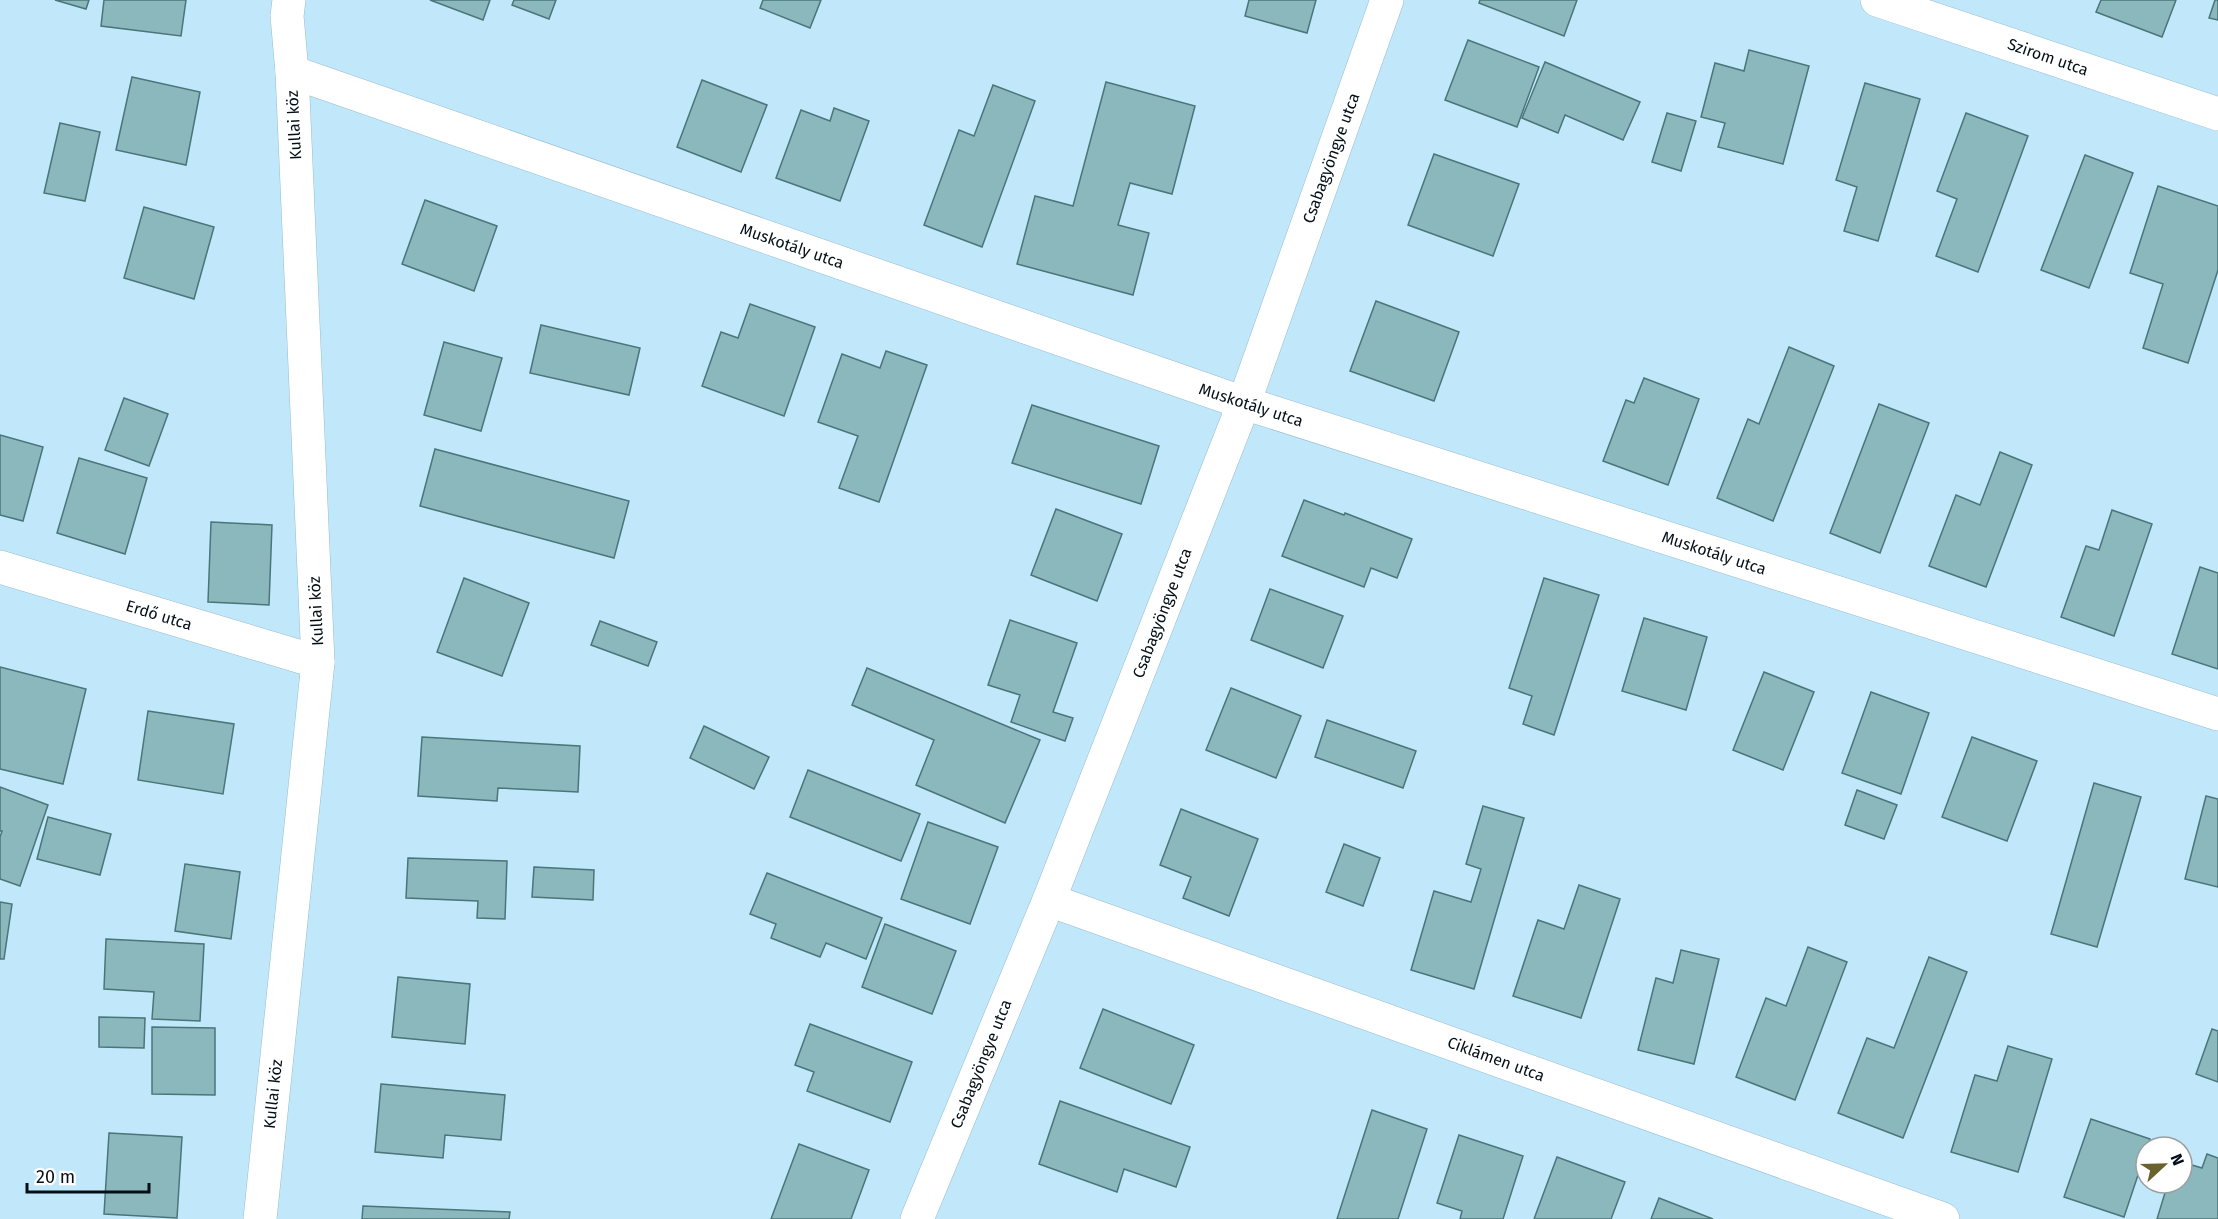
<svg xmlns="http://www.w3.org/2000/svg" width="2218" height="1219" font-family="'Fira Sans',sans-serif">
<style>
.building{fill:#8bb8bc;stroke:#4a7579;stroke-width:1.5}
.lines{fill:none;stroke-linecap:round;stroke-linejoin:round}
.minor-casing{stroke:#96bcce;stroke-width:34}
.minor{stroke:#fff;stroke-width:33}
.labels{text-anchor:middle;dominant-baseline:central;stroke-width:5;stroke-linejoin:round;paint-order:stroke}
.street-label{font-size:16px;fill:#030f16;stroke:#fff}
</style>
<rect width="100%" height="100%" fill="#c1e8fa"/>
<g class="building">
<path d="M 55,0 L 89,0 L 86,9 Z"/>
<path d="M 104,0 L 186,0 L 181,36 L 101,26 Z"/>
<path d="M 430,0 L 490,0 L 483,20 Z"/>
<path d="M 514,0 L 556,0 L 549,19 L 512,5 Z"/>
<path d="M 763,0 L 821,0 L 810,28 L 760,8 Z"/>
<path d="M 1249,0 L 1316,0 L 1307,33 L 1245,16 Z"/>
<path d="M 1480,0 L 1577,0 L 1564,36 L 1479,3 Z"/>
<path d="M 2101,0 L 2176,0 L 2162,37 L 2096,12 Z"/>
<path d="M 2215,0 L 2218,0 L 2218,20 L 2209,18 Z"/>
<path d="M 1468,40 L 1539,67 L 1517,127 L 1445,100 Z"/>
<path d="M 1749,50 L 1809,66 L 1783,164 L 1718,147 L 1725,123 L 1701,117 L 1715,63 L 1744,71 Z"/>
<path d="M 1545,62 L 1640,102 L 1623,140 L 1565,115 L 1558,133 L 1522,118 Z"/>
<path d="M 132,77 L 200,92 L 186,165 L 116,150 Z"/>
<path d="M 702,80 L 767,105 L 741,172 L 677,147 Z"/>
<path d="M 1106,82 L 1195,106 L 1172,194 L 1130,183 L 1118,225 L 1149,233 L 1133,295 L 1017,264 L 1035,196 L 1073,206 Z"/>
<path d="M 1865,83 L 1920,99 L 1878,241 L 1844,231 L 1857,187 L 1836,180 Z"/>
<path d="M 993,85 L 1035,101 L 982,247 L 924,225 L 959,130 L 974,136 Z"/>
<path d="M 834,108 L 869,121 L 840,201 L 776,178 L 801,110 L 830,121 Z"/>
<path d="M 1667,113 L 1696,121 L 1681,171 L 1652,162 Z"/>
<path d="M 1966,113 L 2028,136 L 1978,272 L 1936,256 L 1957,199 L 1937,191 Z"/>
<path d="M 60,123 L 100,132 L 85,201 L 44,193 Z"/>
<path d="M 1434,154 L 1519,184 L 1493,256 L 1408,225 Z"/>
<path d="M 2085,155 L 2133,173 L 2089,288 L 2041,270 Z"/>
<path d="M 2158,186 L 2218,206 L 2218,270 L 2188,363 L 2143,348 L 2163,284 L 2130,273 Z"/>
<path d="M 425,200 L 497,226 L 474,291 L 402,264 Z"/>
<path d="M 144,207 L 214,227 L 194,299 L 124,278 Z"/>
<path d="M 1376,301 L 1459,332 L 1434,401 L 1350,371 Z"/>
<path d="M 750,304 L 815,327 L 784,416 L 702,386 L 721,332 L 738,338 Z"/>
<path d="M 541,325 L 640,348 L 629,395 L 530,373 Z"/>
<path d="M 444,342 L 502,358 L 481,431 L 424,415 Z"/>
<path d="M 1789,347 L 1834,366 L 1773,521 L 1717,498 L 1748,419 L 1759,424 Z"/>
<path d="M 886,351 L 927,365 L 879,502 L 839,488 L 858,436 L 818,422 L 842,354 L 880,368 Z"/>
<path d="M 1644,378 L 1699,399 L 1668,485 L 1603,461 L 1626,400 L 1634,403 Z"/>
<path d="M 124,398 L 168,414 L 149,466 L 105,450 Z"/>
<path d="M 1879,404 L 1929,423 L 1880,553 L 1830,533 Z"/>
<path d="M 1032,405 L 1159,446 L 1141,504 L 1012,463 Z"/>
<path d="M 0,435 L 43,447 L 23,521 L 0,515 Z"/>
<path d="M 435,449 L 629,501 L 614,558 L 420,506 Z"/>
<path d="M 2000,452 L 2032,465 L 1986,587 L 1929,566 L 1956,495 L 1980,505 Z"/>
<path d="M 79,458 L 147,478 L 125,554 L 57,533 Z"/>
<path d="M 1304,500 L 1344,515 L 1345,513 L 1412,539 L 1397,578 L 1371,568 L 1364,587 L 1282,556 Z"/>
<path d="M 1056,509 L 1122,534 L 1097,601 L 1031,575 Z"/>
<path d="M 2112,510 L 2152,524 L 2114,636 L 2061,617 L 2086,546 L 2099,550 Z"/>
<path d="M 211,522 L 272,525 L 269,605 L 208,602 Z"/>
<path d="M 2200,567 L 2218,573 L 2218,669 L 2172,654 Z"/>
<path d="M 464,578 L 529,603 L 502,676 L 437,652 Z"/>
<path d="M 1544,578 L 1599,595 L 1554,735 L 1523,724 L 1532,696 L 1509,688 Z"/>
<path d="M 1270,589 L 1343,616 L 1323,668 L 1251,640 Z"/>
<path d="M 1644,618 L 1707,637 L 1686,710 L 1622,691 Z"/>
<path d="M 1010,620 L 1077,643 L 1053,712 L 1073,718 L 1065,741 L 1011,722 L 1020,695 L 988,685 Z"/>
<path d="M 600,621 L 657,642 L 648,666 L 591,645 Z"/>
<path d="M 0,667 L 86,689 L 63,784 L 0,769 Z"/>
<path d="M 867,668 L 1040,740 L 1005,823 L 916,785 L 934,740 L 852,705 Z"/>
<path d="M 1764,672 L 1814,692 L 1783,770 L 1733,750 Z"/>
<path d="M 1231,688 L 1301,716 L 1276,778 L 1206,750 Z"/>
<path d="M 1871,692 L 1929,713 L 1901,794 L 1842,773 Z"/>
<path d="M 148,711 L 234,724 L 223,794 L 138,780 Z"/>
<path d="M 1327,720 L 1416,751 L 1403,788 L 1315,757 Z"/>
<path d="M 704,726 L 769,757 L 754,789 L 690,758 Z"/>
<path d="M 422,737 L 580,746 L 578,792 L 498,788 L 497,801 L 418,796 Z"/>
<path d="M 1972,737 L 2037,761 L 2007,841 L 1942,817 Z"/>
<path d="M 808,770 L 920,814 L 901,861 L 790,817 Z"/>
<path d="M 2094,783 L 2141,797 L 2097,947 L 2051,934 Z"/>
<path d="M 0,787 L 48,805 L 20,886 L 0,879 L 0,837 L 2,831 L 0,831 Z"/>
<path d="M 1857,790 L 1897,805 L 1884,839 L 1845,825 Z"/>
<path d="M 2206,796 L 2218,799 L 2218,887 L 2185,879 Z"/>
<path d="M 1483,806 L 1524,818 L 1474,989 L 1411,970 L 1434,891 L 1471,902 L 1481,869 L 1466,864 Z"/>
<path d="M 1181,809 L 1258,839 L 1229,916 L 1183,898 L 1191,877 L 1160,865 Z"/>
<path d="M 48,817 L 111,834 L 100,875 L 37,859 Z"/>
<path d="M 928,822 L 998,847 L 970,924 L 901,899 Z"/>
<path d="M 1344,844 L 1380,858 L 1363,906 L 1326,892 Z"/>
<path d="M 408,858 L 507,861 L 505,919 L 477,918 L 478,901 L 406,898 Z"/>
<path d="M 185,864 L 240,872 L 231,939 L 175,931 Z"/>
<path d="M 534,867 L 594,870 L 593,900 L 532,897 Z"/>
<path d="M 767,873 L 882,918 L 866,959 L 826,943 L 820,957 L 771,938 L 776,924 L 750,914 Z"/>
<path d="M 1579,885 L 1620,899 L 1581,1018 L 1513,996 L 1538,920 L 1564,929 Z"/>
<path d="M 0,902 L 12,904 L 4,959 L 0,959 Z"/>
<path d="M 885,924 L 956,951 L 932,1014 L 862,987 Z"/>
<path d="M 106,939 L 204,944 L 200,1021 L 152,1019 L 154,992 L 104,989 Z"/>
<path d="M 1808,947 L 1847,962 L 1795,1100 L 1736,1077 L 1766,998 L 1786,1006 Z"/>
<path d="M 1681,950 L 1719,959 L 1694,1064 L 1638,1050 L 1656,978 L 1673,983 Z"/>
<path d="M 1929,957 L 1967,972 L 1903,1138 L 1838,1113 L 1867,1038 L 1894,1048 Z"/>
<path d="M 398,977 L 470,984 L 465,1044 L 392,1037 Z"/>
<path d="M 1103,1009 L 1194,1045 L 1171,1104 L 1080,1068 Z"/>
<path d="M 99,1017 L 145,1018 L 144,1048 L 99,1047 Z"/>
<path d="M 810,1024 L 912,1062 L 890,1122 L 807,1091 L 814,1072 L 795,1065 Z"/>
<path d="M 152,1027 L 215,1028 L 215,1095 L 152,1094 Z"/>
<path d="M 2212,1029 L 2218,1031 L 2218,1082 L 2196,1074 Z"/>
<path d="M 2008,1046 L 2052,1059 L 2018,1172 L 1951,1152 L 1975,1075 L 1997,1081 Z"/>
<path d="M 381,1084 L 505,1095 L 501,1140 L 445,1135 L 443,1158 L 375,1152 Z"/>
<path d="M 1060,1101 L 1190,1147 L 1176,1187 L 1124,1169 L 1117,1192 L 1039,1164 Z"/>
<path d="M 1372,1110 L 1427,1129 L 1398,1219 L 1337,1219 Z"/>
<path d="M 2091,1119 L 2150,1139 L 2124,1217 L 2064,1197 Z"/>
<path d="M 109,1133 L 182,1137 L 177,1218 L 104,1214 Z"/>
<path d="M 1459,1135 L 1523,1156 L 1503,1219 L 1460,1219 L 1462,1211 L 1437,1203 Z"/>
<path d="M 799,1144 L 869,1170 L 851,1219 L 771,1219 Z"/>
<path d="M 2207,1154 L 2218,1158 L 2218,1219 L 2157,1219 L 2168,1183 L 2182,1183 L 2182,1162 L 2202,1168 Z"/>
<path d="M 1557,1157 L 1625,1182 L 1611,1219 L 1534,1219 Z"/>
<path d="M 1659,1198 L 1713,1219 L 1651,1219 Z"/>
<path d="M 363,1206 L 510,1212 L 509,1219 L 362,1219 Z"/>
</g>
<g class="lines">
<defs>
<g id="minor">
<path d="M 1877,0 L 2218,114"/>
<path d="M 292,72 L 1244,403 L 2218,714"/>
<path d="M 0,567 L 318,662"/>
<path d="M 1049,900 L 1943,1219"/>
<path d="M 260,1219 L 318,662 L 292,72 L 287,16 L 289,0"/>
<path d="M 917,1219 L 1049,900 L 1244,403 L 1387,0"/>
</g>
</defs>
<use href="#minor" class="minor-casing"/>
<use href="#minor" class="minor"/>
</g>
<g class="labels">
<g class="street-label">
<text transform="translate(2048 57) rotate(19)">Szirom utca</text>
<text transform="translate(294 125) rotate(-93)">Kullai köz</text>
<text transform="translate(1331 158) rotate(-70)">Csabagyöngye utca</text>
<text transform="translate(792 246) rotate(19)">Muskotály utca</text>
<text transform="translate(1251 405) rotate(18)">Muskotály utca</text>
<text transform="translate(1714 553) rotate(18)">Muskotály utca</text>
<text transform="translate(316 611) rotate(-93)">Kullai köz</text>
<text transform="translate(1162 613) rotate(-69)">Csabagyöngye utca</text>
<text transform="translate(159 615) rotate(17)">Erdő utca</text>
<text transform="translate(1496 1059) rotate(20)">Ciklámen utca</text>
<text transform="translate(981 1064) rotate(-68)">Csabagyöngye utca</text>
<text transform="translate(273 1094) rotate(-84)">Kullai köz</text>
</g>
</g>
<g transform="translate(2164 1165) rotate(68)"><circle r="28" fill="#ffffff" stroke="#9a9fa2" stroke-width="1.5"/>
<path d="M0-4.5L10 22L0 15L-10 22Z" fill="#69612e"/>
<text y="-9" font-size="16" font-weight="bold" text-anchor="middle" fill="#030f16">N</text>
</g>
<path d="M27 1183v9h122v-9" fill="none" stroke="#030f16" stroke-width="3"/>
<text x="36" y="1183" font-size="18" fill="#030f16" stroke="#ffffff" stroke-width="4.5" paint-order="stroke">20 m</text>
</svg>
